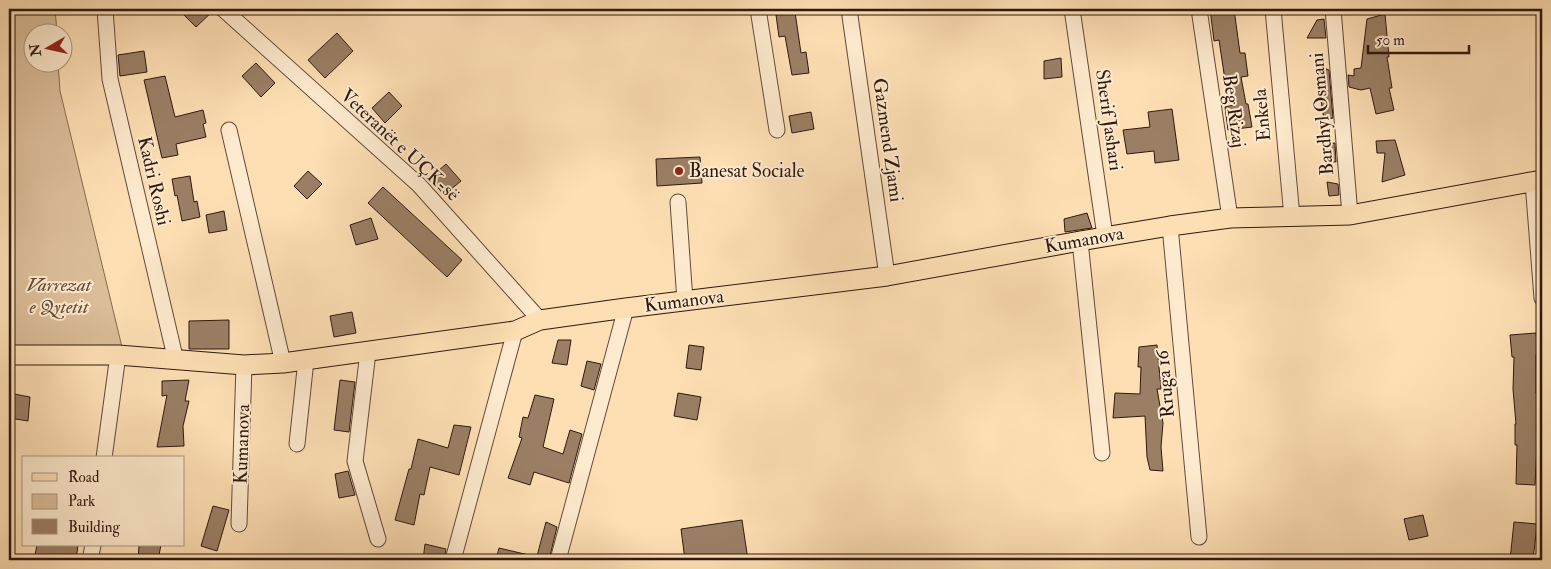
<svg xmlns="http://www.w3.org/2000/svg" width="1551" height="569" font-family="'IM FELL Double Pica',serif">
<style>
.green{fill:#dbbd98;stroke:#856a54}
.building{fill:#9b7f65;stroke:#2f180f}
.lines{fill:none;stroke-linecap:round;stroke-linejoin:round}
.minor-casing{stroke:#634a38;stroke-width:17}
.major-casing{stroke:#2f180f;stroke-width:21}
.minor{stroke:#feeace;stroke-width:15}
.major{stroke:#fedfb4;stroke-width:19}
.poi-dot{fill:#8f2418;stroke:#feeace;stroke-width:2}
.labels{text-anchor:middle;dominant-baseline:central;stroke-width:4;stroke-linejoin:round;paint-order:stroke}
.street-label{font-size:19px;fill:#2f180f;stroke:#feeace}
.poi-label{font-size:19px;fill:#2f180f;stroke:#feeace;text-anchor:start}
.park-label{font-size:19px;font-style:italic;fill:#634a38;stroke:#feeace}
</style>
<rect width="100%" height="100%" fill="#fedfb4"/>
<filter id="stains"><feTurbulence type="fractalNoise" baseFrequency=".004" numOctaves="4"/><feColorMatrix values="0 0 0 0 .2 0 0 0 0 .09 0 0 0 0 .02 0 0 0 .5 -.17"/></filter>
<radialGradient id="worn" r=".72"><stop offset=".6" stop-color="#630" stop-opacity="0"/><stop offset="1" stop-color="#630" stop-opacity=".3"/></radialGradient>
<path class="green" d="M 9,9 L 55,9 L 57,32 L 32,32 L 32,62 L 58,63 L 60,91 L 122,347 L 9,346 Z"/>
<g class="building">
<path d="M 178,9 L 214,9 L 214,10 L 196,27 Z"/>
<path d="M 1210,9 L 1234,9 L 1240,53 L 1245,53 L 1248,76 L 1241,77 L 1246,104 L 1248,104 L 1252,127 L 1228,130 L 1225,107 L 1234,105 L 1230,79 L 1225,80 L 1219,40 L 1214,41 Z"/>
<path d="M 795,12 L 801,53 L 806,52 L 809,73 L 792,75 L 785,36 L 779,37 L 776,15 Z"/>
<path d="M 1385,14 L 1389,57 L 1387,57 L 1392,88 L 1389,88 L 1394,110 L 1376,114 L 1370,88 L 1361,90 L 1349,87 L 1348,75 L 1354,76 L 1354,69 L 1361,68 L 1367,19 Z"/>
<path d="M 1324,19 L 1326,38 L 1307,38 L 1317,20 Z"/>
<path d="M 337,33 L 353,51 L 325,78 L 308,60 Z"/>
<path d="M 144,51 L 147,72 L 120,76 L 118,55 Z"/>
<path d="M 1061,58 L 1062,77 L 1044,79 L 1044,61 Z"/>
<path d="M 256,63 L 275,83 L 261,97 L 242,76 Z"/>
<path d="M 1321,67 L 1329,70 L 1333,118 L 1324,120 L 1320,94 Z"/>
<path d="M 165,76 L 175,117 L 203,110 L 206,123 L 203,124 L 206,137 L 176,144 L 178,155 L 162,158 L 144,80 Z"/>
<path d="M 389,92 L 402,106 L 385,123 L 372,108 Z"/>
<path d="M 1172,109 L 1179,160 L 1155,163 L 1154,151 L 1127,154 L 1123,130 L 1150,127 L 1148,112 Z"/>
<path d="M 811,112 L 814,129 L 792,133 L 789,116 Z"/>
<path d="M 1395,140 L 1405,175 L 1382,182 L 1385,153 L 1377,153 L 1376,141 Z"/>
<path d="M 1335,143 L 1336,162 L 1324,161 L 1323,144 Z"/>
<path d="M 700,157 L 702,183 L 657,186 L 656,159 Z"/>
<path d="M 446,164 L 461,181 L 444,195 L 430,178 Z"/>
<path d="M 308,171 L 322,184 L 307,199 L 294,186 Z"/>
<path d="M 190,176 L 194,202 L 197,201 L 200,217 L 182,221 L 177,195 L 175,196 L 172,179 Z"/>
<path d="M 1327,182 L 1338,184 L 1339,195 L 1329,196 Z"/>
<path d="M 383,187 L 462,260 L 447,277 L 368,203 Z"/>
<path d="M 224,211 L 227,230 L 209,233 L 206,215 Z"/>
<path d="M 1087,213 L 1092,228 L 1065,232 L 1064,219 Z"/>
<path d="M 371,218 L 378,239 L 356,245 L 350,225 Z"/>
<path d="M 352,312 L 356,333 L 334,337 L 330,316 Z"/>
<path d="M 229,320 L 229,349 L 189,349 L 189,321 Z"/>
<path d="M 1536,333 L 1538,354 L 1536,355 L 1536,393 L 1539,393 L 1540,414 L 1538,414 L 1539,445 L 1537,445 L 1535,485 L 1516,484 L 1517,445 L 1515,445 L 1515,424 L 1516,424 L 1513,389 L 1514,357 L 1512,357 L 1510,335 Z"/>
<path d="M 558,340 L 571,340 L 567,365 L 552,363 Z"/>
<path d="M 689,345 L 704,347 L 701,370 L 686,368 Z"/>
<path d="M 1157,345 L 1161,389 L 1157,389 L 1163,423 L 1161,447 L 1163,471 L 1150,470 L 1147,457 L 1145,416 L 1113,418 L 1115,393 L 1140,394 L 1141,367 L 1138,367 L 1139,347 Z"/>
<path d="M 587,361 L 601,364 L 594,390 L 581,386 Z"/>
<path d="M 189,380 L 185,401 L 189,401 L 183,426 L 184,446 L 157,447 L 167,395 L 162,396 L 162,381 Z"/>
<path d="M 340,380 L 355,382 L 349,432 L 334,430 Z"/>
<path d="M 9,393 L 30,397 L 28,421 L 9,418 Z"/>
<path d="M 678,393 L 701,397 L 697,420 L 674,416 Z"/>
<path d="M 535,395 L 554,399 L 543,447 L 563,454 L 570,430 L 582,434 L 569,483 L 534,472 L 530,485 L 508,478 L 522,438 L 519,437 L 523,417 L 528,418 Z"/>
<path d="M 454,425 L 471,427 L 459,475 L 430,467 L 424,495 L 420,494 L 414,525 L 395,520 L 409,469 L 411,469 L 418,439 L 448,448 Z"/>
<path d="M 348,471 L 355,495 L 339,498 L 335,474 Z"/>
<path d="M 213,506 L 229,510 L 217,551 L 201,546 Z"/>
<path d="M 1423,515 L 1428,536 L 1409,540 L 1404,519 Z"/>
<path d="M 742,520 L 748,560 L 685,560 L 681,529 Z"/>
<path d="M 546,522 L 557,527 L 549,560 L 536,560 Z"/>
<path d="M 1514,522 L 1537,524 L 1533,560 L 1510,560 Z"/>
<path d="M 425,544 L 446,549 L 444,560 L 423,560 Z"/>
<path d="M 37,545 L 78,545 L 76,560 L 34,560 Z"/>
<path d="M 139,545 L 161,545 L 158,560 L 138,560 Z"/>
<path d="M 499,548 L 533,556 L 532,560 L 496,560 Z"/>
</g>
<g class="lines">
<defs>
<g id="minor">
<path d="M 105,9 L 110,79 L 176,361"/>
<path d="M 223,9 L 419,185 L 540,320"/>
<path d="M 758,9 L 777,130"/>
<path d="M 849,9 L 887,276"/>
<path d="M 1072,9 L 1105,236"/>
<path d="M 1199,9 L 1230,218"/>
<path d="M 1273,9 L 1292,217"/>
<path d="M 1333,9 L 1350,215"/>
<path d="M 229,130 L 283,363"/>
<path d="M 1533,182 L 1542,298"/>
<path d="M 678,202 L 685,301"/>
<path d="M 1170,226 L 1199,537"/>
<path d="M 1080,241 L 1102,453"/>
<path d="M 368,352 L 355,461 L 378,539"/>
<path d="M 297,444 L 306,360"/>
<path d="M 104,458 L 118,355"/>
<path d="M 239,524 L 244,365"/>
<path d="M 90,560 L 93,545"/>
<path d="M 453,560 L 515,331"/>
<path d="M 558,560 L 626,308"/>
</g>
<path id="major" d="M 9,355 L 118,355 L 244,365 L 283,363 L 515,331 L 540,320 L 626,308 L 887,276 L 1080,241 L 1170,226 L 1230,218 L 1350,215 L 1542,180"/>
</defs>
<use href="#minor" class="minor-casing"/>
<use href="#major" class="major-casing"/>
<use href="#minor" class="minor"/>
<use href="#major" class="major"/>
</g>
<circle class="poi-dot" cx="679" cy="171" r="5"/>
<g class="labels">
<g class="street-label">
<text transform="translate(1234 111) rotate(82)">Beg Rizaj</text>
<text transform="translate(1322 114) rotate(-95)">Bardhyl Osmani</text>
<text transform="translate(1262 115) rotate(-95)">Enkela</text>
<text transform="translate(1109 120) rotate(82)">Sherif Jashari</text>
<text transform="translate(888 140) rotate(82)">Gazmend Zjami</text>
<text transform="translate(400 145) rotate(43)">Veteranët e UÇK-së</text>
<text transform="translate(154 181) rotate(77)">Kadri Roshi</text>
<text transform="translate(1084 240) rotate(-10)">Kumanova</text>
<text transform="translate(684 301) rotate(-7)">Kumanova</text>
<text transform="translate(1165 384) rotate(-95)">Rruga 16</text>
<text transform="translate(242 444) rotate(-88)">Kumanova</text>
</g>
<g class="poi-label">
<text x="689" y="171">Banesat Sociale</text>
</g>
<g class="park-label">
<text x="59" y="285">Varrezat<tspan x="59" dy="22">e Qytetit</tspan></text>
</g>
</g>
<rect width="1551" height="569" fill="none" stroke="#fedfb4" stroke-width="30"/>
<rect x="10" y="10" width="1531" height="549" fill="none" stroke="#2f180f" stroke-width="2.5"/>
<rect x="15" y="15" width="1521" height="539" fill="none" stroke="#2f180f"/>
<rect x="22" y="456" width="162" height="90" fill="#feeace" stroke="#ab9682"/>
<rect x="32" y="473" width="25" height="8" fill="#fedfb4" stroke="#ab9682"/>
<text x="68" y="482" font-size="15" fill="#2f180f">Road</text>
<rect x="32" y="494" width="25" height="15" fill="#dbbd98" stroke="#ab9682"/>
<text x="68" y="506" font-size="15" fill="#2f180f">Park</text>
<rect x="32" y="519" width="25" height="15" fill="#9b7f65" stroke="#ab9682"/>
<text x="68" y="532" font-size="15" fill="#2f180f">Building</text>
<g transform="translate(48 48) rotate(261)"><circle r="24" fill="#feeace" stroke="#ab9682"/>
<path d="M0-4L9 19L0 12L-9 19Z" fill="#8f2418"/>
<text y="-8" font-size="14" font-weight="bold" text-anchor="middle" fill="#2f180f">N</text>
</g>
<path d="M1368 45v8h101v-8" fill="none" stroke="#2f180f" stroke-width="2.5"/>
<text x="1376" y="45" font-size="15" fill="#2f180f" stroke="#feeace" stroke-width="4" paint-order="stroke">50 m</text>
<rect width="100%" height="100%" filter="url(#stains)"/>
<rect width="100%" height="100%" fill="url(#worn)"/>
</svg>
